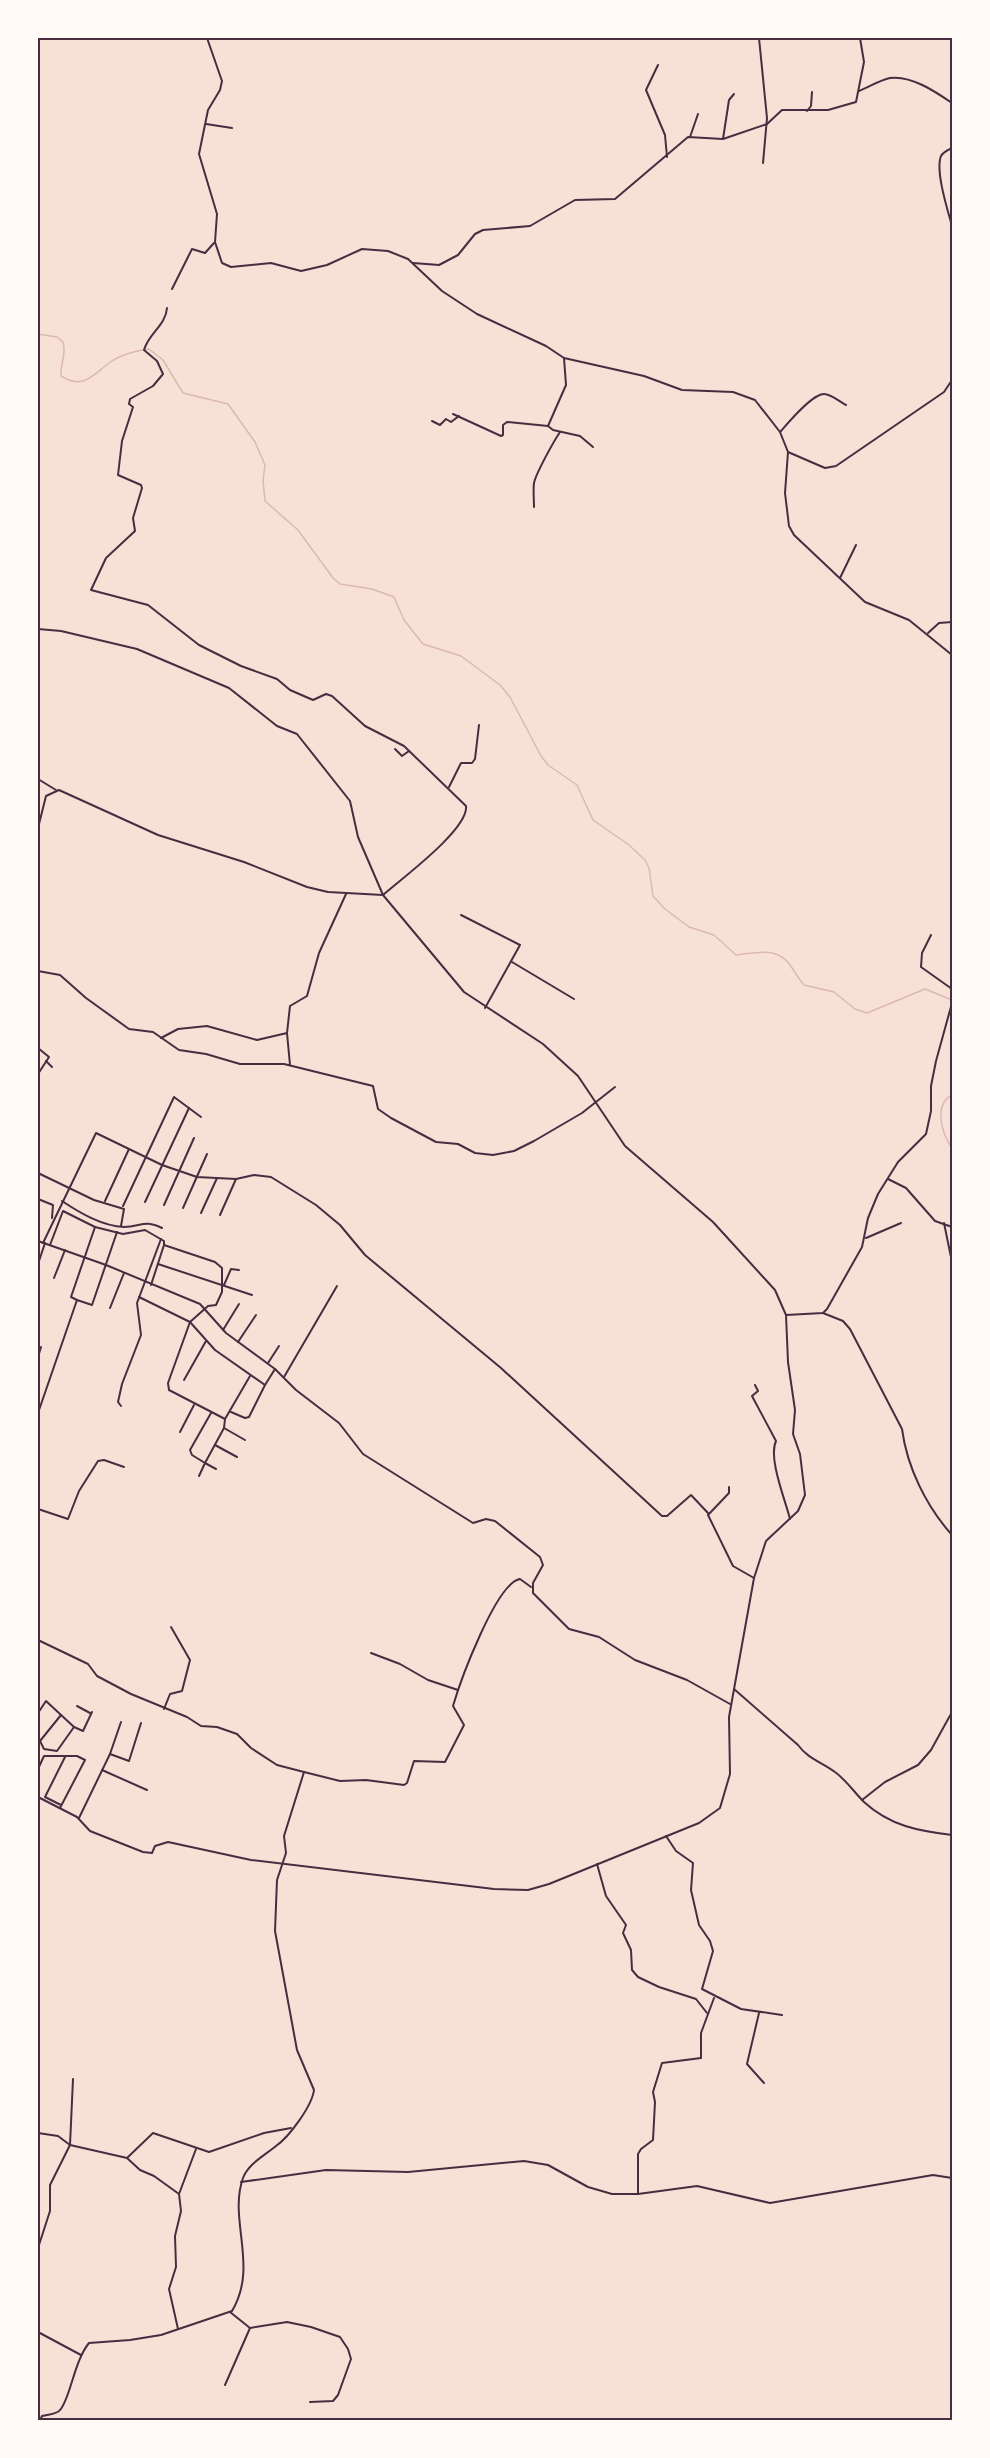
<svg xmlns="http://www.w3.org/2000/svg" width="990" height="2458" font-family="Overpass,sans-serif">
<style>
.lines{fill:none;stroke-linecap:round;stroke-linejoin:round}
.stream{stroke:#dcb8b0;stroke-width:1.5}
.minor{stroke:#4a2c40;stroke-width:2}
.neatline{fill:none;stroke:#4a2c40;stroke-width:2}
</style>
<rect width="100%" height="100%" fill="#f7e1d7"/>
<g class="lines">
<g class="stream">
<path d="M 38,334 L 57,337 L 63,342 C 67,354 60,364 61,376 C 83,390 92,376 109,363 C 121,354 135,351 149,349 L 163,360 L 183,393 L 228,404 L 255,442 L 265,465 L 263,481 L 265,501 L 298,530 L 333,578 L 340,584 L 372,589 L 394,597 L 404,620 L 423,644 L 461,656 L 500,685 L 510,697 L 541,756 L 548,765 L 577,785 L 593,820 L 629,845 L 645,860 L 649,868 L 653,896 L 665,909 L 689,927 L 714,935 L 736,955 C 755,953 777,946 790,965 C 795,972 798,978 804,985 L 834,992 L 855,1009 L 867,1013 L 925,989 L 952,1000"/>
<path d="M 952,1095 C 933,1105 942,1134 952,1148"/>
</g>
<g class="minor">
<path d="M 207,38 L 222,81 L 220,90 L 208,110 L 199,154 L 217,214 L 215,242 L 222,263 L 231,267 L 271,263 L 301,271 L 327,265 L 362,249 L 388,251 L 408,259 L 442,291 L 477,314 L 546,346 L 564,358 L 644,376 L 682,390 L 733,392 L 755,400 L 780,432 L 788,452 L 785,493 L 789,526 L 794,535 L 865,602 L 909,620 L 952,655"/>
<path d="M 759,38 L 767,118 L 763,163"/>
<path d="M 658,65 L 646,90 L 665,135 L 667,157"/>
<path d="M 859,91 C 869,87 880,80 890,78 C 911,75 936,92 952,103"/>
<path d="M 807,111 L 811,106 L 812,92"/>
<path d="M 206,124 L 232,128"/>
<path d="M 690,137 L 698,114"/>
<path d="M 723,139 L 729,100 L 734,94"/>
<path d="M 952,148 C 948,150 943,152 941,156 C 935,171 948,211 952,226"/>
<path d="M 413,263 L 439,265 L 458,255 L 475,234 L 483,230 L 530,226 L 575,200 L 615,199 L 688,137 L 723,139 L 767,124 L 782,110 L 828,110 L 856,102 L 864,62 L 860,38"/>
<path d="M 172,289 L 192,249 L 205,253 L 214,243"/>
<path d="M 453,414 L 501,436 L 503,435 L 503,425 L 507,422 L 548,426 L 566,385 L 564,358"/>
<path d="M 432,421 L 440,425 L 446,419 L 451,422 L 459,416"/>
<path d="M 548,426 L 553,430 L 580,436 L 593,447"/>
<path d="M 780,432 C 788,423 812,394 824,394 C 831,394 840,402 846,405"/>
<path d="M 788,452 L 825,468 L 836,466 L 944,392 L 952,380"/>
<path d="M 534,507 C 534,499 533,490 534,483 C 536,473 554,441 560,432"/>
<path d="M 840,578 L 856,545"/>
<path d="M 38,629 L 61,631 L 137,649 L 229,688 L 277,726 L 297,734 L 350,801 L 358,837 L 383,895 C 401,879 469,829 466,806 L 404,746 L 365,726 L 332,696 L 326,694 L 313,700 L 290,690 L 277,679 L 241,666 L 199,645 L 148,605 L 91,590 L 106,558 L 135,531 L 133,518 L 142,488 L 141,485 L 118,475 L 122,441 L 133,407 L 129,404 L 130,399 L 153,386 L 163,374 L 157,361 L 144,350 C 148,334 166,325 167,308"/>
<path d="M 928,633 L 939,623 L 952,622"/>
<path d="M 395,749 L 402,756 L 409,751"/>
<path d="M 38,779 L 56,790"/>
<path d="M 449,787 L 461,763 L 472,763 L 475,759 L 479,725"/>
<path d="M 38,828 L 46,796 L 59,790 L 158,835 L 244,862 L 307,887 L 328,892 L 383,895 L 464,992 L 543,1044 L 578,1076 L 625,1146 L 713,1222 L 775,1290 L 786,1315 L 788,1362 L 795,1410 L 793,1434 L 800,1454 L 805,1495 L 798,1511 L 766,1541 L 754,1578 L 729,1717 L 730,1774 L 720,1808 L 699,1823 L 549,1884 L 528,1890 L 494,1889 L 251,1860 L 168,1842 L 155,1846 L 152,1853 L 143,1852 L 90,1831 L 77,1817 L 38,1797"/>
<path d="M 461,915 L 520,945 L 485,1008"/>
<path d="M 931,935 L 922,953 L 921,967 L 952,989"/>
<path d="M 512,962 L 574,999"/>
<path d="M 38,971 L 60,975 L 86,998 L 129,1029 L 153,1032 L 179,1050 L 206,1054 L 240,1064 L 284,1064 L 373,1086 L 378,1109 L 391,1118 L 436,1142 L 458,1144 L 475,1153 L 493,1155 L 514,1151 L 534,1141 L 582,1113 L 615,1087"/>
<path d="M 161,1038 L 178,1029 L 207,1026 L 257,1040 L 287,1033"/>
<path d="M 38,1048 L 49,1057 L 38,1074"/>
<path d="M 46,1061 L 52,1067"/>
<path d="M 290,1065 L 287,1033 L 290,1006 L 307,996 L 319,953 L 346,894"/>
<path d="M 38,1173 L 94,1200 L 124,1209 L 121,1226"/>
<path d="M 888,1179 L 906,1188 L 935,1221 L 952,1227"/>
<path d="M 38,1199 L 53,1205 L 52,1218"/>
<path d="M 62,1201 C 80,1213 102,1226 124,1227 C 141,1227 144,1219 162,1228"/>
<path d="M 105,1201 L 129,1149"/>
<path d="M 145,1202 L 189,1108"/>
<path d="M 164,1205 L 194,1138"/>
<path d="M 123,1206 L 174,1097 L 201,1117"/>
<path d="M 183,1208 L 207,1154"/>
<path d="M 201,1213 L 217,1178"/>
<path d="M 220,1215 L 236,1179"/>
<path d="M 944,1223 L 952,1262"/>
<path d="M 866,1238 L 901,1223"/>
<path d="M 38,1241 L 106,1265 L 200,1304 L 226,1333 L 275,1369 L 296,1390 L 339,1423 L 363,1454 L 473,1523 L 486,1519 L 495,1521 L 540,1557 L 543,1565 L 533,1583 L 533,1593 L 569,1629 L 599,1637 L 635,1660 L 687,1680 L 730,1704"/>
<path d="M 43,1243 L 96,1133 L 162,1165 L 197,1177 L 236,1179 L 254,1175 L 271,1177 L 316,1205 L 340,1225 L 365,1255 L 501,1368 L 662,1516 L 667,1516 L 691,1495 L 708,1513"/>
<path d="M 50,1245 L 63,1211 L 95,1227 L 123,1234 L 145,1230 L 164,1241 L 164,1245 L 151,1285"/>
<path d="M 164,1245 L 215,1262 L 222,1268 L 222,1292 L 216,1305 L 208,1306 L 190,1322 L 168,1383 L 169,1390 L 225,1419 L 250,1376"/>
<path d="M 38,1264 L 45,1243"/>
<path d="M 158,1264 L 252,1295"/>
<path d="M 54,1278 L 65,1250"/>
<path d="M 224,1285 L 231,1269 L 239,1270"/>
<path d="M 139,1297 L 190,1322 L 215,1350 L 265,1385 L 275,1369"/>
<path d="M 77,1300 L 92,1305 L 117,1232"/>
<path d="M 110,1308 L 124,1273"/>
<path d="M 823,1313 L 843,1321 L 850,1329 L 902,1429 C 907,1467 926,1506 952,1535"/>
<path d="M 786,1315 L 823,1313 L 827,1309 L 862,1247 L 868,1218 L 878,1194 L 898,1162 L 926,1134 L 931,1111 L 931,1086 L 936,1061 L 952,1003"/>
<path d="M 223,1330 L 239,1304"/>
<path d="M 238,1342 L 256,1315"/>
<path d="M 38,1357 L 41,1347"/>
<path d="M 268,1363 L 279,1346"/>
<path d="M 284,1377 L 337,1286"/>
<path d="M 184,1380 L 206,1341"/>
<path d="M 755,1385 L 758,1391 L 752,1396 L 776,1441 C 768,1458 785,1499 790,1519"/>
<path d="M 121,1406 L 118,1402 L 122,1384 L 141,1335 L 137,1303 L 161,1239"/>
<path d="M 231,1412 L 245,1418 L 249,1417 L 265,1385"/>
<path d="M 38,1413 L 77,1300 L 71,1297 L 95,1227"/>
<path d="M 224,1428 L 245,1440"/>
<path d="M 180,1432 L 194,1405"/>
<path d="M 215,1445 L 237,1457"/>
<path d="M 216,1469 L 205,1463 L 224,1428 L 225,1419"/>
<path d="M 199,1476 L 205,1463 L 192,1455 L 190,1450 L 211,1413"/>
<path d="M 729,1487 L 729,1493 L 708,1515 L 733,1566 L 754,1578"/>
<path d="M 38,1509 L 68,1519 L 79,1491 L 98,1461 L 104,1460 L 124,1467"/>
<path d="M 38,1640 L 88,1664 L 97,1676 L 131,1694 L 187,1717 L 201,1726 L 217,1727 L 237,1734 L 251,1748 L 277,1765 L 304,1772 L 284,1836 L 286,1853 L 277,1880 L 275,1931 L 297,2050 L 314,2090 C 312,2106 289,2137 276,2146 C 265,2155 248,2164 243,2178 C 228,2220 259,2266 232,2311 L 161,2335 L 130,2340 L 89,2343 C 74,2361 70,2400 60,2410 C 56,2415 48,2414 42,2416 L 40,2420"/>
<path d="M 371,1653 L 400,1664 L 428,1680 L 458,1690"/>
<path d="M 734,1689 L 798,1745 C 808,1759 822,1762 835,1772 C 846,1780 854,1792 864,1802 C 890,1826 919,1831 952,1835"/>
<path d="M 77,1706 L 90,1713"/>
<path d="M 164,1709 L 170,1694 L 182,1691 L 190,1660 L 171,1627"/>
<path d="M 38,1713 L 46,1701 L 74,1727 L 83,1731 L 92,1712"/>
<path d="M 61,1715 L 40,1741 L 44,1749 L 57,1751 L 74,1727"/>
<path d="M 110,1754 L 129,1761 L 141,1723"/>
<path d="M 38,1769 L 44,1756 L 77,1756 L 85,1760 L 60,1808"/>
<path d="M 102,1770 L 147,1790"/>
<path d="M 304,1772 L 340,1781 L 366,1780 L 404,1785 L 407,1783 L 414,1761 L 445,1762 L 464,1725 L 453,1706 C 460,1682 496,1583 520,1579 L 531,1587"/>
<path d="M 862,1800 L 885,1782 L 918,1765 L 931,1750 L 952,1712"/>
<path d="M 61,1805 L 45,1797 L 65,1757"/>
<path d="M 79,1818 L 110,1754 L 121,1722"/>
<path d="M 666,1836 L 676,1851 L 693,1863 L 691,1890 L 699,1925 L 710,1941 L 713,1951 L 702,1989 L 741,2009 L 782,2015"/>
<path d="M 597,1864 L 606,1896 L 626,1925 L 623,1933 L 631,1950 L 632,1970 L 638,1977 L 659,1987 L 696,1999 L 707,2013"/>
<path d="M 759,2013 L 747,2064 L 764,2083"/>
<path d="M 38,2133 L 58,2136 L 70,2145 L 127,2158 L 140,2170 L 154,2176 L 179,2194 L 181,2211 L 175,2236 L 176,2267 L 169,2289 L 178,2329"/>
<path d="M 127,2158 L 153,2133 L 209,2152 L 264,2133 L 291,2128"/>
<path d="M 241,2182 L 326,2170 L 408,2172 L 524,2161 L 548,2165 L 588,2187 L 612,2194 L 638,2194 L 697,2186 L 770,2203 L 933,2175 L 952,2178"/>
<path d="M 179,2194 L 196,2149"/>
<path d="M 638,2194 L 638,2154 L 641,2149 L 653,2140 L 655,2102 L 653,2092 L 662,2063 L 701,2058 L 701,2033 L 714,1998"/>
<path d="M 38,2248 L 50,2211 L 50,2185 L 70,2145 L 73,2079"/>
<path d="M 230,2312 L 250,2328 L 287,2322 L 311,2327 L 340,2337 L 348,2349 L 351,2359 L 338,2395 L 333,2401 L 310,2402"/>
<path d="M 38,2332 L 81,2355"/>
<path d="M 225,2385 L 250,2328"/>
</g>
</g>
<rect width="990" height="2458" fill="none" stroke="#fffaf5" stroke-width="78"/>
<rect x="39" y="39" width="912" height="2380" class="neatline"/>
</svg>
